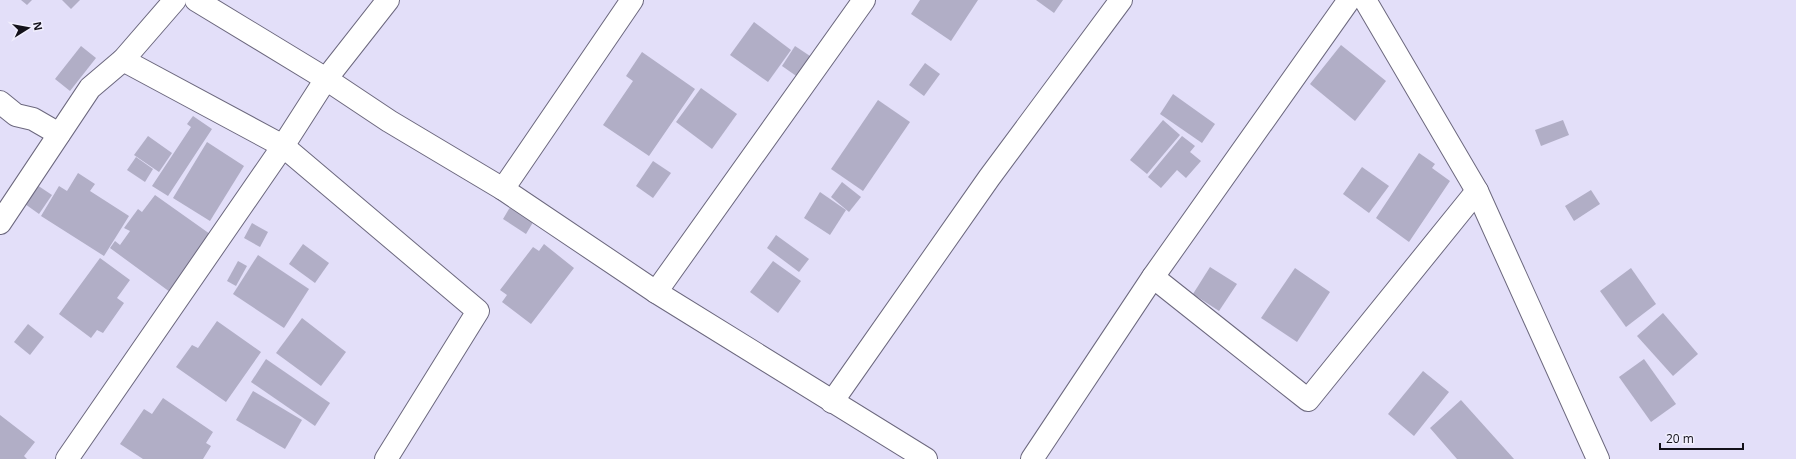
<svg xmlns="http://www.w3.org/2000/svg" width="1796" height="459" font-family="'Open Sans',sans-serif">
<style>
.building{fill:#b1aec6}
.lines{fill:none;stroke-linecap:round;stroke-linejoin:round}
.minor-casing{stroke:#6c687e;stroke-width:24}
.minor{stroke:#fff;stroke-width:22}
</style>
<rect width="100%" height="100%" fill="#e3dff9"/>
<g class="building">
<path d="M 21,0 L 32,0 L 27,5 Z"/>
<path d="M 62,0 L 80,0 L 71,9 Z"/>
<path d="M 920,0 L 978,0 L 951,41 L 911,14 Z"/>
<path d="M 1036,0 L 1063,0 L 1054,13 Z"/>
<path d="M 754,22 L 791,50 L 768,82 L 730,55 Z"/>
<path d="M 1341,45 L 1386,81 L 1355,121 L 1310,84 Z"/>
<path d="M 81,46 L 96,58 L 70,91 L 55,79 Z"/>
<path d="M 795,46 L 816,60 L 802,80 L 782,66 Z"/>
<path d="M 642,52 L 695,89 L 649,156 L 603,125 L 633,81 L 626,76 Z"/>
<path d="M 925,63 L 940,74 L 924,96 L 909,85 Z"/>
<path d="M 701,88 L 737,114 L 712,149 L 676,122 Z"/>
<path d="M 1173,94 L 1215,124 L 1202,143 L 1160,114 Z"/>
<path d="M 878,100 L 910,122 L 863,191 L 831,169 Z"/>
<path d="M 193,116 L 212,129 L 168,196 L 152,186 L 191,127 L 187,124 Z"/>
<path d="M 1163,120 L 1180,135 L 1147,174 L 1130,160 Z"/>
<path d="M 1563,120 L 1569,135 L 1541,146 L 1535,130 Z"/>
<path d="M 148,136 L 172,153 L 159,172 L 134,155 Z"/>
<path d="M 1182,136 L 1195,146 L 1190,152 L 1201,161 L 1186,178 L 1177,170 L 1161,188 L 1148,177 Z"/>
<path d="M 207,142 L 244,166 L 210,221 L 173,198 Z"/>
<path d="M 1419,153 L 1435,164 L 1432,168 L 1450,181 L 1409,242 L 1376,218 Z"/>
<path d="M 136,157 L 153,169 L 145,182 L 127,170 Z"/>
<path d="M 653,161 L 671,173 L 653,198 L 636,186 Z"/>
<path d="M 1362,167 L 1389,186 L 1369,213 L 1343,194 Z"/>
<path d="M 78,173 L 95,184 L 90,191 L 129,216 L 104,256 L 41,216 L 59,186 L 67,191 Z"/>
<path d="M 842,182 L 861,197 L 849,212 L 831,197 Z"/>
<path d="M 37,185 L 52,195 L 39,214 L 25,204 Z"/>
<path d="M 1591,190 L 1600,204 L 1574,221 L 1565,206 Z"/>
<path d="M 820,192 L 846,210 L 830,235 L 804,218 Z"/>
<path d="M 155,195 L 210,234 L 170,292 L 110,248 L 115,241 L 120,245 L 130,231 L 124,228 L 138,209 L 142,212 Z"/>
<path d="M 512,204 L 535,219 L 526,234 L 503,219 Z"/>
<path d="M 252,223 L 268,232 L 260,247 L 244,238 Z"/>
<path d="M 776,235 L 809,259 L 799,272 L 767,248 Z"/>
<path d="M 303,244 L 329,263 L 315,283 L 289,264 Z"/>
<path d="M 544,244 L 574,268 L 531,324 L 502,302 L 507,295 L 500,290 L 533,247 L 539,251 Z"/>
<path d="M 258,255 L 309,289 L 284,328 L 233,294 Z"/>
<path d="M 100,258 L 130,280 L 117,298 L 124,303 L 103,333 L 97,330 L 91,338 L 59,314 Z"/>
<path d="M 238,261 L 247,266 L 236,286 L 227,281 Z"/>
<path d="M 773,261 L 801,281 L 778,313 L 750,292 Z"/>
<path d="M 1210,267 L 1237,284 L 1219,311 L 1193,294 Z"/>
<path d="M 1295,268 L 1330,292 L 1297,342 L 1261,318 Z"/>
<path d="M 1631,268 L 1656,304 L 1626,327 L 1600,291 Z"/>
<path d="M 1663,313 L 1698,354 L 1673,376 L 1637,336 Z"/>
<path d="M 302,318 L 346,352 L 321,386 L 276,353 Z"/>
<path d="M 217,321 L 261,352 L 226,402 L 176,367 L 192,345 L 198,348 Z"/>
<path d="M 28,324 L 44,337 L 30,355 L 14,342 Z"/>
<path d="M 266,359 L 330,403 L 315,426 L 251,382 Z"/>
<path d="M 1644,359 L 1676,404 L 1651,422 L 1619,377 Z"/>
<path d="M 1423,371 L 1449,392 L 1414,436 L 1388,414 Z"/>
<path d="M 253,391 L 302,420 L 285,449 L 236,420 Z"/>
<path d="M 163,398 L 213,432 L 206,443 L 211,446 L 203,459 L 143,459 L 120,444 L 144,409 L 152,414 Z"/>
<path d="M 1461,400 L 1514,459 L 1457,459 L 1430,428 Z"/>
<path d="M 0,415 L 35,442 L 24,456 L 27,459 L 0,459 Z"/>
</g>
<g class="lines">
<defs>
<g id="minor">
<path d="M 196,0 L 326,79 L 389,121 L 503,189 L 656,292 L 926,459"/>
<path d="M 1365,0 L 1477,191 L 1598,459"/>
<path d="M 123,60 L 283,146 L 478,311 L 386,459"/>
<path d="M 0,102 L 16,115 L 33,119 L 59,134"/>
<path d="M 503,189 L 632,0"/>
<path d="M 0,223 L 90,88 L 123,60 L 175,0"/>
<path d="M 1153,277 L 1308,400 L 1477,191"/>
<path d="M 656,292 L 864,0"/>
<path d="M 832,402 L 989,178 L 1121,0"/>
<path d="M 67,459 L 283,146 L 326,79 L 388,0"/>
<path d="M 1032,459 L 1153,277 L 1349,0"/>
</g>
</defs>
<use href="#minor" class="minor-casing"/>
<use href="#minor" class="minor"/>
</g>
<g transform="translate(28 28) rotate(79)" stroke="#f0eefd" stroke-width="3" paint-order="stroke">
<path d="M0-3L7 15L0 10L-7 15Z" fill="#13111a"/>
<text y="-6" font-size="11" font-weight="bold" text-anchor="middle" fill="#13111a">N</text>
</g>
<path d="M1660 443v6h83v-6" fill="none" stroke="#13111a" stroke-width="2"/>
<text x="1666" y="443" font-size="12" fill="#13111a" stroke="#f0eefd" stroke-width="3" paint-order="stroke">20 m</text>
</svg>
